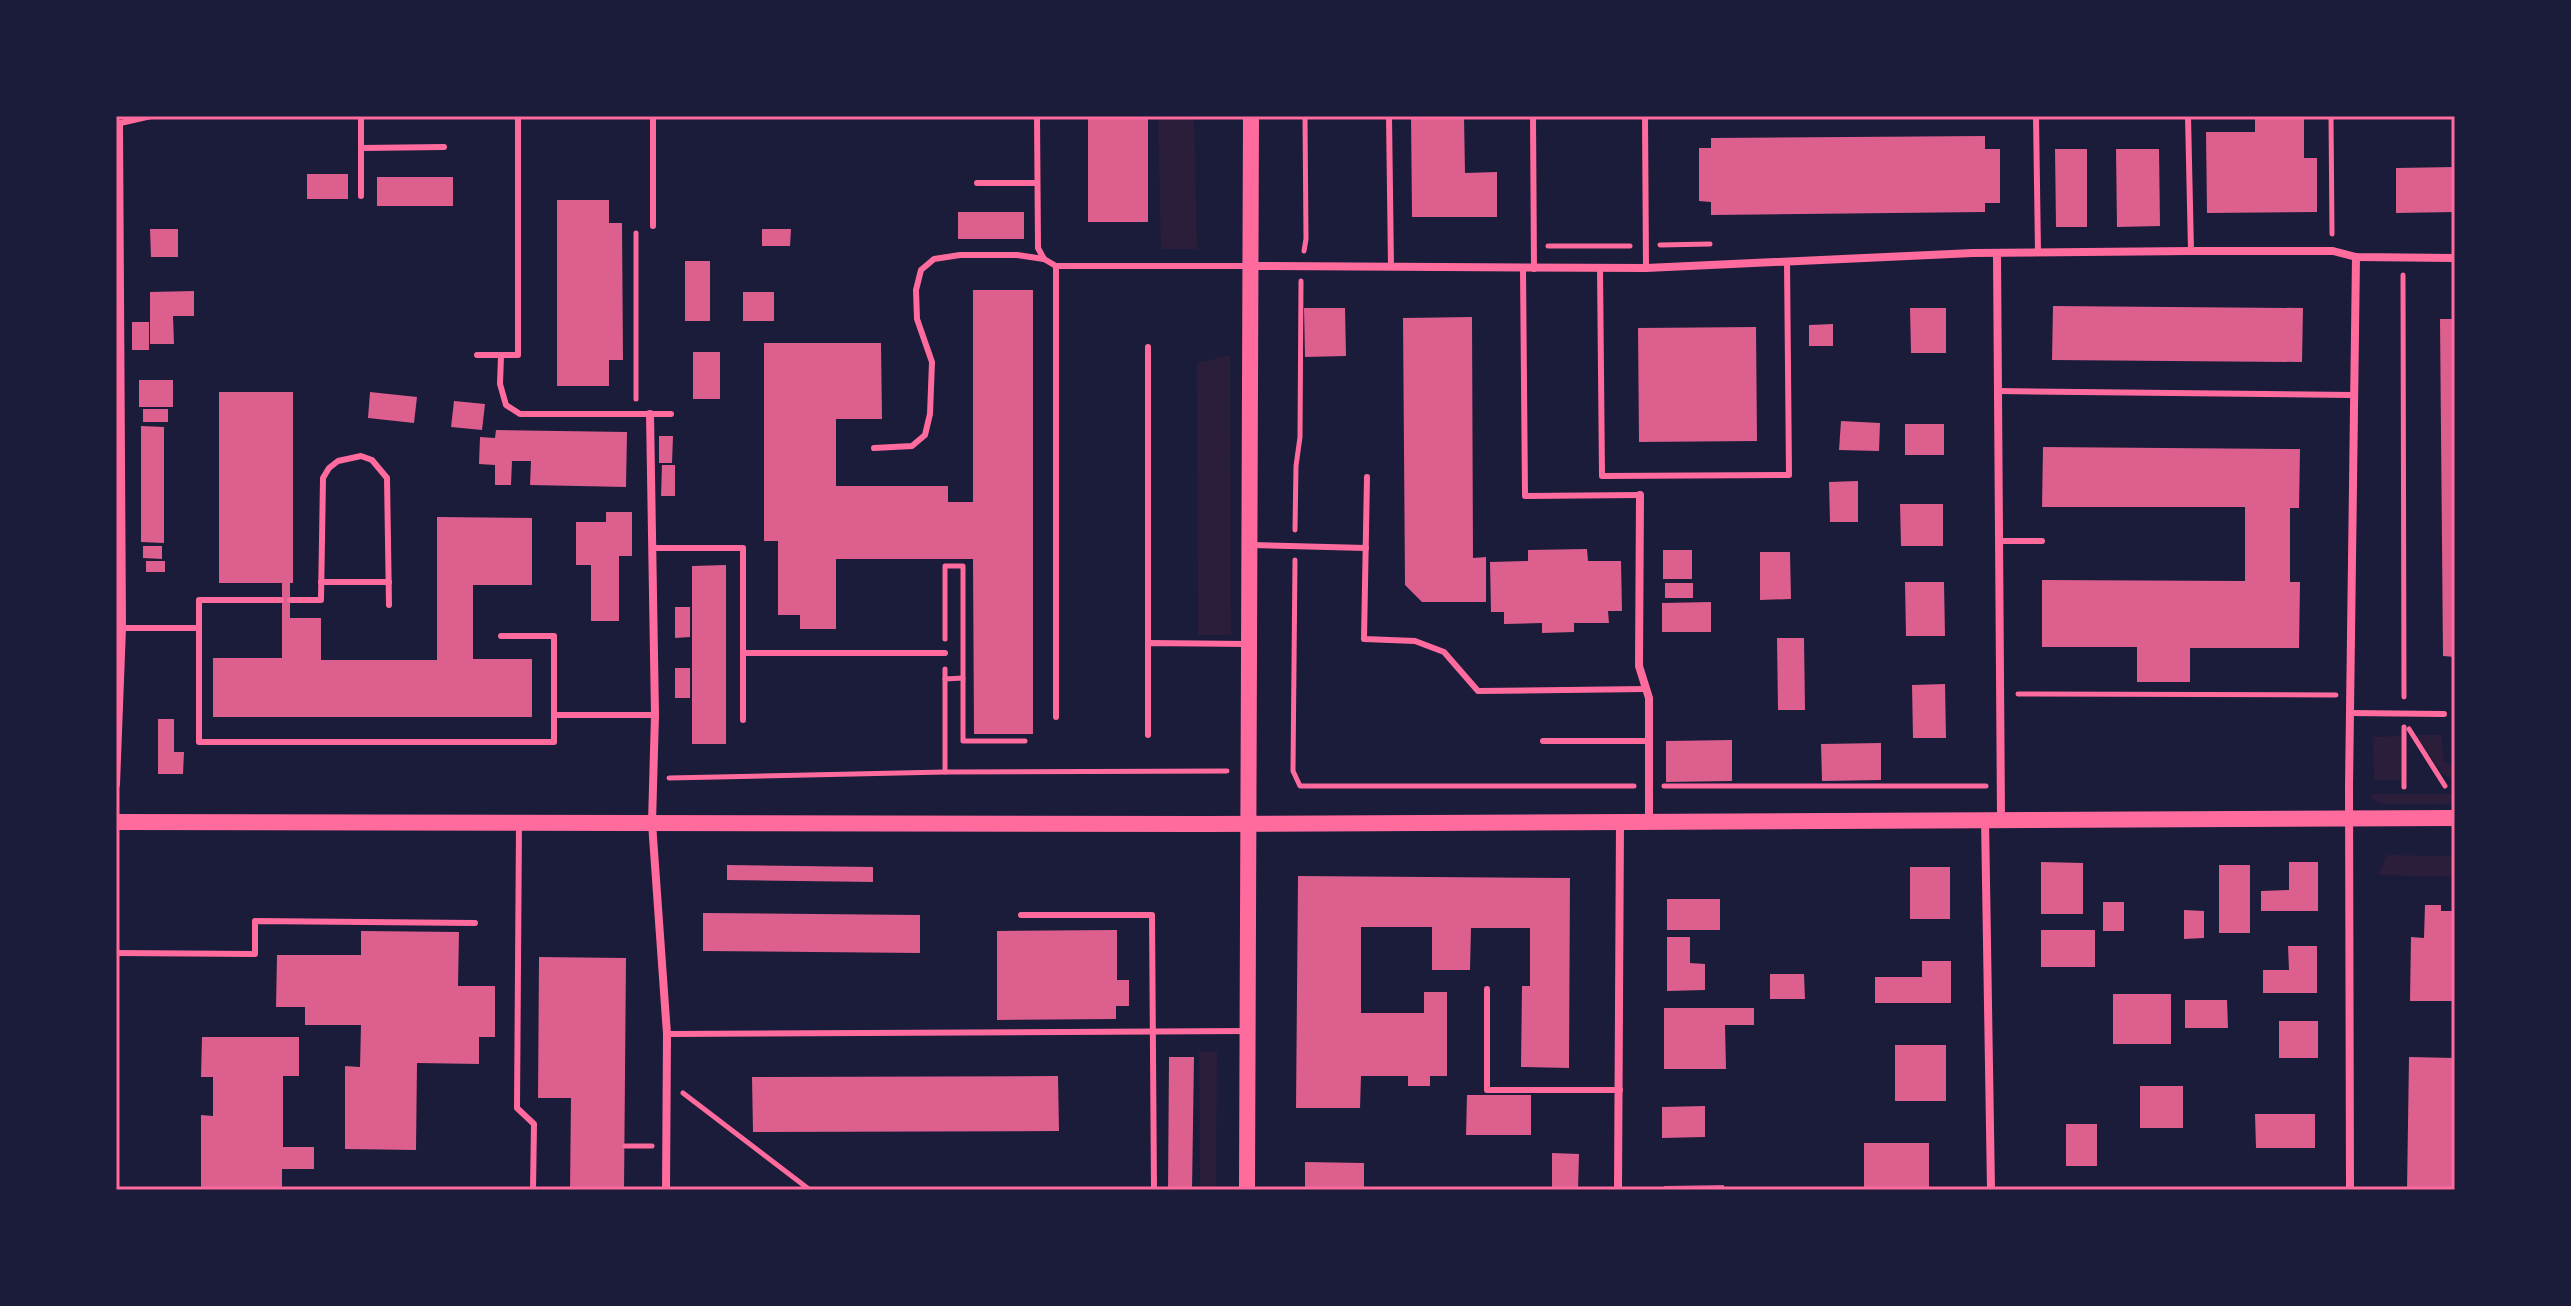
<svg xmlns="http://www.w3.org/2000/svg" width="2571" height="1306" font-family="'PT Sans',sans-serif">
<style>
.green{fill:#2a1e3b}
.building{fill:#dd5f8e}
.lines{fill:none;stroke-linecap:round;stroke-linejoin:round}
.path{stroke:#ff6b9d;stroke-width:5}
.service{stroke:#ff6b9d;stroke-width:6}
.minor{stroke:#ff6b9d;stroke-width:8}
.secondary{stroke:#ff6b9d;stroke-width:16}
.neatline{fill:none;stroke:#ff6b9d;stroke-width:3}
</style>
<rect width="100%" height="100%" fill="#1b1b3a"/>
<g class="green">
<path d="M 1158,116 L 1194,116 L 1197,249 L 1161,249 Z"/>
<path d="M 1230,355 L 1231,635 L 1198,635 L 1197,363 Z"/>
<path d="M 2415,735 L 2441,735 L 2444,761 L 2455,767 L 2455,781 L 2443,774 Z"/>
<path d="M 2401,736 L 2401,780 L 2374,780 L 2373,737 Z"/>
<path d="M 2371,794 L 2455,794 L 2455,804 L 2383,804 L 2372,800 Z"/>
<path d="M 2387,855 L 2455,856 L 2455,877 L 2378,875 Z"/>
<path d="M 1217,1051 L 1216,1190 L 1200,1190 L 1199,1052 Z"/>
</g>
<g class="building">
<rect x="1088" y="116" width="60" height="106"/>
<path d="M 1411,116 L 1464,116 L 1465,173 L 1497,172 L 1497,217 L 1412,217 Z"/>
<path d="M 2255,116 L 2304,116 L 2304,158 L 2317,158 L 2317,212 L 2207,213 L 2206,132 L 2255,132 Z"/>
<path d="M 1985,136 L 1985,149 L 2000,149 L 2000,203 L 1985,203 L 1985,212 L 1711,215 L 1711,202 L 1699,201 L 1699,148 L 1711,148 L 1711,138 Z"/>
<path d="M 2055,149 L 2087,149 L 2087,227 L 2056,227 Z"/>
<path d="M 2116,149 L 2159,149 L 2160,226 L 2117,227 Z"/>
<path d="M 2455,167 L 2455,212 L 2396,213 L 2396,168 Z"/>
<rect x="307" y="174" width="41" height="25"/>
<rect x="377" y="177" width="76" height="29"/>
<path d="M 557,200 L 609,200 L 609,223 L 622,223 L 623,360 L 609,360 L 609,386 L 557,386 Z"/>
<rect x="958" y="212" width="66" height="27"/>
<path d="M 150,229 L 178,229 L 178,257 L 151,257 Z"/>
<path d="M 762,229 L 791,229 L 790,246 L 762,246 Z"/>
<rect x="685" y="261" width="25" height="60"/>
<path d="M 973,290 L 1033,290 L 1033,734 L 974,734 L 973,559 L 836,559 L 836,629 L 800,629 L 800,615 L 778,615 L 778,541 L 764,541 L 764,343 L 881,343 L 882,419 L 836,419 L 836,486 L 948,486 L 948,502 L 973,502 Z"/>
<path d="M 194,291 L 194,316 L 173,316 L 174,344 L 150,344 L 150,292 Z"/>
<rect x="743" y="292" width="31" height="29"/>
<path d="M 2053,306 L 2303,308 L 2302,362 L 2052,360 Z"/>
<path d="M 1304,308 L 1345,308 L 1346,356 L 1305,357 Z"/>
<path d="M 1910,308 L 1946,308 L 1946,353 L 1911,353 Z"/>
<path d="M 1472,317 L 1473,558 L 1486,557 L 1486,602 L 1422,602 L 1405,585 L 1403,318 Z"/>
<path d="M 2440,319 L 2455,319 L 2455,657 L 2443,656 Z"/>
<rect x="132" y="322" width="17" height="28"/>
<path d="M 1833,324 L 1833,346 L 1809,346 L 1809,325 Z"/>
<path d="M 1756,327 L 1757,441 L 1639,442 L 1638,328 Z"/>
<rect x="693" y="352" width="27" height="47"/>
<rect x="139" y="380" width="34" height="27"/>
<path d="M 219,392 L 293,392 L 293,583 L 290,583 L 290,618 L 321,618 L 321,660 L 437,660 L 437,517 L 532,518 L 532,585 L 473,585 L 473,659 L 532,659 L 532,717 L 213,717 L 213,658 L 282,658 L 282,583 L 219,583 Z"/>
<path d="M 370,392 L 417,397 L 414,423 L 368,418 Z"/>
<path d="M 454,401 L 485,404 L 482,430 L 451,427 Z"/>
<rect x="143" y="409" width="25" height="13"/>
<path d="M 1841,421 L 1880,423 L 1879,451 L 1839,450 Z"/>
<rect x="1905" y="424" width="39" height="31"/>
<path d="M 141,426 L 164,427 L 164,543 L 141,542 Z"/>
<path d="M 496,430 L 627,432 L 626,487 L 530,485 L 531,461 L 512,461 L 511,485 L 495,485 L 495,465 L 479,464 L 480,437 L 495,438 Z"/>
<path d="M 659,436 L 673,436 L 672,463 L 659,463 Z"/>
<path d="M 2043,447 L 2300,449 L 2299,508 L 2290,508 L 2290,582 L 2300,582 L 2299,648 L 2190,648 L 2190,682 L 2137,682 L 2137,647 L 2042,647 L 2042,580 L 2245,581 L 2245,507 L 2042,507 Z"/>
<path d="M 662,465 L 675,465 L 675,496 L 661,496 Z"/>
<path d="M 1858,481 L 1858,522 L 1830,522 L 1829,482 Z"/>
<path d="M 1900,504 L 1943,504 L 1943,546 L 1901,546 Z"/>
<path d="M 606,512 L 632,512 L 632,556 L 619,556 L 619,621 L 591,621 L 591,565 L 576,565 L 576,522 L 606,522 Z"/>
<path d="M 143,546 L 162,546 L 162,559 L 143,558 Z"/>
<path d="M 1587,549 L 1588,561 L 1621,561 L 1622,611 L 1608,611 L 1609,623 L 1574,623 L 1574,632 L 1542,633 L 1542,623 L 1504,624 L 1504,612 L 1491,612 L 1490,562 L 1528,561 L 1528,550 Z"/>
<rect x="1663" y="550" width="29" height="29"/>
<path d="M 1760,552 L 1790,552 L 1791,599 L 1760,600 Z"/>
<rect x="146" y="561" width="19" height="11"/>
<path d="M 726,565 L 726,744 L 692,744 L 692,566 Z"/>
<path d="M 1905,582 L 1944,582 L 1945,636 L 1906,636 Z"/>
<rect x="1665" y="583" width="28" height="15"/>
<path d="M 1711,602 L 1711,632 L 1662,632 L 1662,603 Z"/>
<path d="M 675,607 L 690,607 L 690,637 L 675,638 Z"/>
<path d="M 1777,638 L 1804,638 L 1805,710 L 1778,710 Z"/>
<rect x="675" y="668" width="15" height="30"/>
<path d="M 1945,684 L 1946,738 L 1913,738 L 1912,685 Z"/>
<path d="M 158,719 L 174,719 L 174,752 L 184,752 L 183,774 L 158,774 Z"/>
<path d="M 1732,740 L 1732,781 L 1666,782 L 1666,741 Z"/>
<path d="M 1881,743 L 1881,780 L 1822,781 L 1821,744 Z"/>
<path d="M 2041,862 L 2083,863 L 2083,914 L 2041,914 Z"/>
<path d="M 2289,862 L 2318,862 L 2318,911 L 2261,911 L 2261,891 L 2289,890 Z"/>
<path d="M 727,865 L 873,867 L 873,882 L 727,880 Z"/>
<rect x="2219" y="865" width="31" height="68"/>
<rect x="1910" y="867" width="40" height="52"/>
<path d="M 1298,876 L 1570,878 L 1569,1068 L 1521,1067 L 1522,986 L 1530,986 L 1530,928 L 1471,928 L 1470,970 L 1432,970 L 1432,927 L 1361,927 L 1361,1013 L 1424,1013 L 1424,992 L 1447,992 L 1447,1076 L 1430,1076 L 1430,1086 L 1408,1086 L 1408,1076 L 1361,1076 L 1360,1108 L 1296,1108 Z"/>
<rect x="1667" y="899" width="53" height="31"/>
<rect x="2103" y="902" width="21" height="29"/>
<path d="M 2425,905 L 2441,905 L 2441,911 L 2455,911 L 2455,1001 L 2410,1001 L 2411,937 L 2424,938 Z"/>
<path d="M 2184,910 L 2204,911 L 2204,938 L 2184,939 Z"/>
<path d="M 703,913 L 920,915 L 920,953 L 703,951 Z"/>
<path d="M 1117,930 L 1117,980 L 1129,980 L 1129,1006 L 1116,1006 L 1116,1019 L 997,1020 L 997,931 Z"/>
<rect x="2041" y="930" width="54" height="37"/>
<path d="M 361,931 L 459,932 L 458,986 L 495,986 L 495,1037 L 479,1037 L 479,1064 L 417,1063 L 416,1150 L 345,1149 L 345,1066 L 360,1067 L 361,1025 L 305,1025 L 305,1007 L 276,1007 L 277,955 L 361,955 Z"/>
<path d="M 1667,937 L 1690,937 L 1690,963 L 1705,964 L 1705,990 L 1667,991 Z"/>
<path d="M 2288,946 L 2317,946 L 2317,993 L 2263,993 L 2263,970 L 2289,970 Z"/>
<path d="M 539,957 L 626,958 L 624,1190 L 570,1190 L 571,1098 L 538,1098 Z"/>
<path d="M 1922,961 L 1951,961 L 1951,1003 L 1875,1003 L 1875,977 L 1922,977 Z"/>
<path d="M 1770,974 L 1804,974 L 1805,999 L 1770,999 Z"/>
<rect x="2113" y="994" width="58" height="50"/>
<path d="M 2185,1000 L 2227,1000 L 2228,1028 L 2185,1028 Z"/>
<path d="M 1664,1008 L 1754,1008 L 1754,1025 L 1725,1025 L 1726,1069 L 1664,1069 Z"/>
<rect x="2279" y="1021" width="39" height="37"/>
<path d="M 202,1037 L 299,1037 L 299,1076 L 283,1076 L 283,1147 L 314,1147 L 314,1169 L 282,1169 L 282,1190 L 201,1190 L 201,1115 L 213,1116 L 213,1077 L 201,1077 Z"/>
<rect x="1895" y="1045" width="51" height="56"/>
<path d="M 1169,1057 L 1194,1057 L 1192,1190 L 1168,1190 Z"/>
<path d="M 2409,1057 L 2455,1058 L 2455,1190 L 2407,1190 Z"/>
<path d="M 1058,1076 L 1059,1131 L 753,1132 L 752,1077 Z"/>
<rect x="2140" y="1086" width="43" height="42"/>
<path d="M 1467,1095 L 1531,1095 L 1531,1135 L 1466,1135 Z"/>
<path d="M 1705,1106 L 1705,1137 L 1662,1138 L 1662,1107 Z"/>
<path d="M 2255,1114 L 2315,1114 L 2315,1148 L 2256,1148 Z"/>
<rect x="2066" y="1124" width="31" height="42"/>
<path d="M 1864,1143 L 1929,1143 L 1929,1189 L 1864,1188 Z"/>
<path d="M 1552,1153 L 1579,1154 L 1578,1190 L 1552,1190 Z"/>
<path d="M 1305,1162 L 1364,1163 L 1364,1190 L 1305,1190 Z"/>
<path d="M 1724,1185 L 1724,1190 L 1664,1190 L 1664,1186 Z"/>
</g>
<g class="lines">
<g class="path">
<path d="M 2331,116 L 2332,234"/>
<path d="M 636,233 L 636,399"/>
<path d="M 1660,245 L 1710,244"/>
<path d="M 1548,246 L 1630,246"/>
<path d="M 1304,251 L 1306,239 L 1305,116"/>
<path d="M 2403,275 L 2404,697"/>
<path d="M 1295,530 L 1296,466 L 1300,437 L 1301,281"/>
<path d="M 1295,560 L 1293,771 L 1300,786 L 1634,786"/>
<path d="M 945,639 L 945,566 L 963,566 L 963,741 L 1025,741"/>
<path d="M 945,669 L 945,772"/>
<path d="M 945,679 L 963,678"/>
<path d="M 2018,694 L 2336,695"/>
<path d="M 2404,727 L 2404,787"/>
<path d="M 2409,729 L 2445,786"/>
<path d="M 669,778 L 945,772 L 1227,771"/>
<path d="M 1664,786 L 1986,786"/>
<path d="M 683,1093 L 810,1190"/>
<path d="M 625,1146 L 652,1146"/>
</g>
<g class="service">
<path d="M 361,116 L 361,196"/>
<path d="M 653,116 L 653,226"/>
<path d="M 1037,116 L 1038,248 L 1044,259 L 1056,266 L 1250,266"/>
<path d="M 1389,116 L 1391,267"/>
<path d="M 1533,116 L 1534,269"/>
<path d="M 1645,116 L 1646,268"/>
<path d="M 2036,116 L 2038,252"/>
<path d="M 2188,116 L 2191,251"/>
<path d="M 116,124 L 151,116"/>
<path d="M 361,148 L 444,147"/>
<path d="M 977,183 L 1037,183"/>
<path d="M 1056,266 L 1056,717"/>
<path d="M 1600,268 L 1602,476 L 1789,475 L 1787,262"/>
<path d="M 1523,269 L 1525,496 L 1640,495"/>
<path d="M 477,355 L 518,355 L 518,116"/>
<path d="M 501,356 L 500,384 L 506,405 L 520,414 L 671,414"/>
<path d="M 1998,391 L 2352,395"/>
<path d="M 874,448 L 912,446 L 925,435 L 930,414 L 932,362 L 917,319 L 916,290 L 921,270 L 934,259 L 960,255 L 1017,255 L 1044,259"/>
<path d="M 1367,477 L 1364,639 L 1415,641 L 1444,652 L 1478,691 L 1646,689"/>
<path d="M 1999,541 L 2042,541"/>
<path d="M 1252,545 L 1366,548"/>
<path d="M 652,548 L 743,548 L 743,653 L 945,653"/>
<path d="M 321,582 L 389,582"/>
<path d="M 290,600 L 321,600 L 323,478 L 329,468 L 338,461 L 361,456 L 372,460 L 387,478 L 389,605"/>
<path d="M 122,628 L 199,628 L 199,600 L 281,600"/>
<path d="M 199,628 L 199,742 L 554,742 L 554,715 L 655,715"/>
<path d="M 501,636 L 554,636 L 554,715"/>
<path d="M 1148,643 L 1148,347"/>
<path d="M 743,653 L 743,720"/>
<path d="M 2350,713 L 2444,714"/>
<path d="M 1148,735 L 1148,643 L 1248,644"/>
<path d="M 1543,741 L 1649,741"/>
<path d="M 519,825 L 517,1108 L 534,1124 L 533,1190"/>
<path d="M 1021,915 L 1152,915 L 1154,1190"/>
<path d="M 116,953 L 255,954 L 255,921 L 475,923"/>
<path d="M 1487,989 L 1487,1090 L 1620,1090"/>
<path d="M 667,1034 L 1247,1031"/>
</g>
<g class="minor">
<path d="M 1997,253 L 2001,818"/>
<path d="M 1251,266 L 1646,268 L 1973,253 L 2191,251 L 2333,251 L 2356,257 L 2455,258"/>
<path d="M 650,414 L 655,715 L 652,823 L 667,1034 L 666,1190"/>
<path d="M 1640,495 L 1639,666 L 1649,698 L 1649,822"/>
<path d="M 116,784 L 122,628 L 119,125"/>
<path d="M 1985,819 L 1991,1190"/>
<path d="M 1618,1190 L 1620,822"/>
<path d="M 2350,1190 L 2349,787 L 2356,257"/>
</g>
<g class="secondary">
<path d="M 116,822 L 1204,824 L 2455,818"/>
<path d="M 1247,1190 L 1251,116"/>
</g>
</g>
<rect width="2571" height="1306" fill="none" stroke="#1b1b3a" stroke-width="236"/>
<rect x="118" y="118" width="2335" height="1070" class="neatline"/>
</svg>
